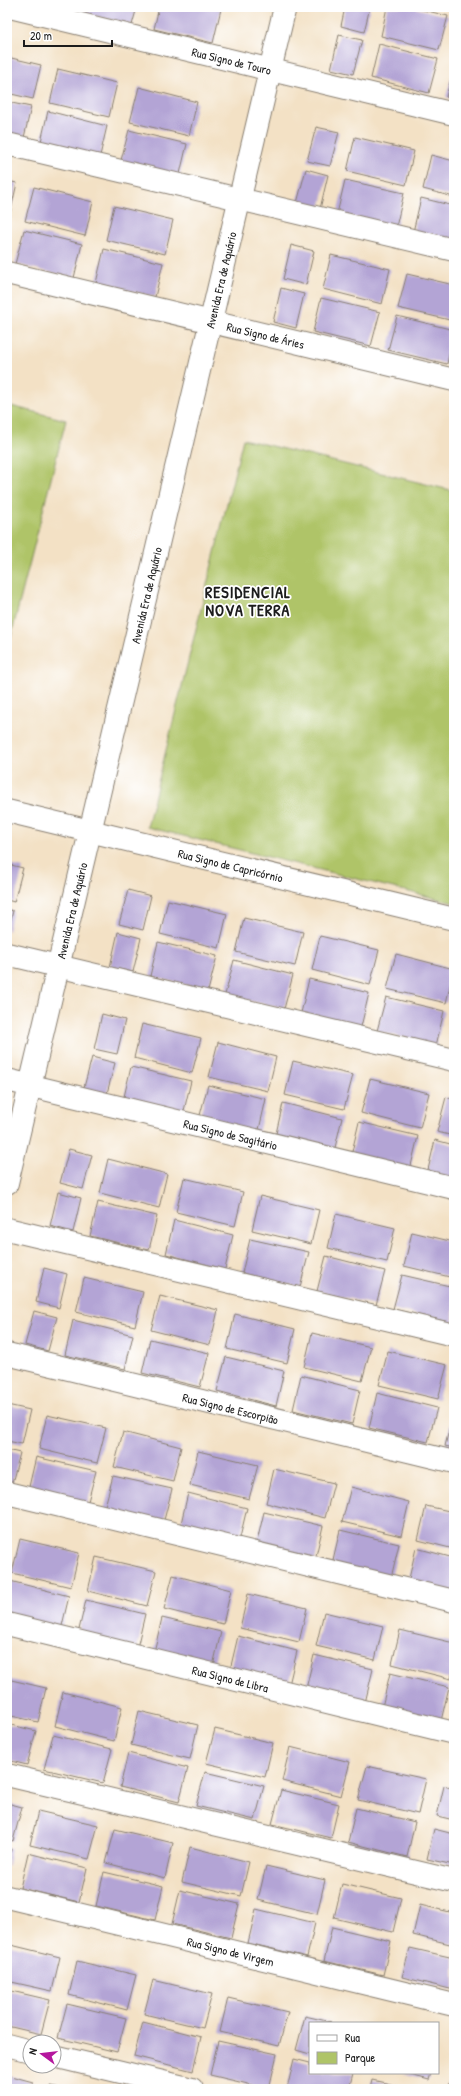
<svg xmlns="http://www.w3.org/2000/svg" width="461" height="2096" font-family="'Patrick Hand',sans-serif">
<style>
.green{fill:#afc468;stroke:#667042}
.building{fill:#b3a4d5}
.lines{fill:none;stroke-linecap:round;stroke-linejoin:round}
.street-casing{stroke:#887e70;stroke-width:24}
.secondary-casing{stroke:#887e70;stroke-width:24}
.street{stroke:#fff;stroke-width:22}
.secondary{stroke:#fff;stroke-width:22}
.labels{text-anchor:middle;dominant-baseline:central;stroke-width:3.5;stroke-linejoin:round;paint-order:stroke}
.street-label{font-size:12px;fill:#1c1c1c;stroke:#fff}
.district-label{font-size:16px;font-weight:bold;letter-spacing:1px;fill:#1c1c1c;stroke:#fff}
</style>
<rect width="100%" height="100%" fill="#fff"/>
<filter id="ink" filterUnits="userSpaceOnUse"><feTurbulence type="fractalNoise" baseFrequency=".025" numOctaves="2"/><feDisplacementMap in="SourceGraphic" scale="8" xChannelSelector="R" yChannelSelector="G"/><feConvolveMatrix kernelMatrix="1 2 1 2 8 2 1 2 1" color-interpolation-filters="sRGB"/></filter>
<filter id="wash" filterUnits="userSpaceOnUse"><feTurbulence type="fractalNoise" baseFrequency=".012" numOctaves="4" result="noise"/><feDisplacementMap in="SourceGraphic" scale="16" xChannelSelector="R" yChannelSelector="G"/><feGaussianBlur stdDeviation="0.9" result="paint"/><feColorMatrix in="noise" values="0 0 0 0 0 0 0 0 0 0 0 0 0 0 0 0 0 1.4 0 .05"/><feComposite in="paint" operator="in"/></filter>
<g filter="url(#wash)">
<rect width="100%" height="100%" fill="#f3e1c5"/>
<g class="green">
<path d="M 7,405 L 66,420 L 7,652 Z"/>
<path d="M 243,439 L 454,491 L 454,903 L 147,827 Z"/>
</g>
<g id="blocks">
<g class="building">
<path d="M 74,7 L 137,7 L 132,25 L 73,11 Z"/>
<path d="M 159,7 L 212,7 L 221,9 L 213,43 L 154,29 Z"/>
<path d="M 345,7 L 370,7 L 364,32 L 341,26 Z"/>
<path d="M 387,7 L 411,7 L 448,16 L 439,50 L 381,36 Z"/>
<path d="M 339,35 L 362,40 L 353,74 L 331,69 Z"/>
<path d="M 379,44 L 438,59 L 429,93 L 371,78 Z"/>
<path d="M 7,57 L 41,65 L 33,99 L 7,93 Z"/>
<path d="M 454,67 L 454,99 L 446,97 Z"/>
<path d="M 58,69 L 117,83 L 109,117 L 50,103 Z"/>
<path d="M 139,87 L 197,102 L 189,136 L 130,122 Z"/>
<path d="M 7,102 L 31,107 L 23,142 L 7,138 Z"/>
<path d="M 48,111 L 107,126 L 99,160 L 40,146 Z"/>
<path d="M 316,127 L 339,132 L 330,166 L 307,161 Z"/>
<path d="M 129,130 L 187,144 L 179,178 L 120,164 Z"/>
<path d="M 355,137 L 414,151 L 406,185 L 347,171 Z"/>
<path d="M 431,155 L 454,161 L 454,197 L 423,189 Z"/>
<path d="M 306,169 L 328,175 L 320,209 L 297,203 Z"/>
<path d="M 345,180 L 404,193 L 396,227 L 337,214 Z"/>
<path d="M 7,181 L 17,183 L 9,218 L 7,217 Z"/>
<path d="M 34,187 L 93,202 L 85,236 L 25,221 Z"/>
<path d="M 421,198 L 454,206 L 454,242 L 413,232 Z"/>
<path d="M 114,206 L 173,220 L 165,254 L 106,240 Z"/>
<path d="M 24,230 L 82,244 L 74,278 L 15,264 Z"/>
<path d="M 291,245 L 314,251 L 306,285 L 283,279 Z"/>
<path d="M 104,249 L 163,263 L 155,297 L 96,283 Z"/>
<path d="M 331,255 L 390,269 L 382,304 L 323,289 Z"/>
<path d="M 407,274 L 454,285 L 454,321 L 398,308 Z"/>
<path d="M 281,288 L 304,294 L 296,328 L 273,322 Z"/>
<path d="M 321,298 L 380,312 L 371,346 L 313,332 Z"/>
<path d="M 397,316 L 454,330 L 447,364 L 388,350 Z"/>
<path d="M 7,864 L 23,868 L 14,902 L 7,900 Z"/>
<path d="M 128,890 L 151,896 L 143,930 L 119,924 Z"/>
<path d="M 168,900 L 227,914 L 219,948 L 160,934 Z"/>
<path d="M 7,909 L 13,911 L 8,931 L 7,931 Z"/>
<path d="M 244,918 L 303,932 L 295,966 L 236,952 Z"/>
<path d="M 118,932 L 141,938 L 133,972 L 110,967 Z"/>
<path d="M 320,936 L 379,950 L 370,985 L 312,970 Z"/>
<path d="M 158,942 L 217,956 L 208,991 L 150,976 Z"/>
<path d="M 396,954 L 454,969 L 446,1003 L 387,989 Z"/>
<path d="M 234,960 L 293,975 L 284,1009 L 225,995 Z"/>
<path d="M 309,979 L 369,993 L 361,1027 L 301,1013 Z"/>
<path d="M 386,997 L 444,1011 L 436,1046 L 377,1031 Z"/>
<path d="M 102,1014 L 125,1020 L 117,1054 L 94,1049 Z"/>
<path d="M 142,1024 L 201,1038 L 192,1073 L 134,1058 Z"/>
<path d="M 218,1042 L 276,1057 L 268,1091 L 209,1077 Z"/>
<path d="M 92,1057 L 115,1063 L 106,1097 L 83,1091 Z"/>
<path d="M 293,1061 L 353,1075 L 344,1109 L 285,1095 Z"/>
<path d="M 131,1067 L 191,1081 L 183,1115 L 123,1101 Z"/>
<path d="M 370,1079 L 429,1093 L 420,1128 L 361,1113 Z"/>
<path d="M 208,1085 L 266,1099 L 258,1134 L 199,1119 Z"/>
<path d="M 446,1097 L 454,1100 L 454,1136 L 437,1132 Z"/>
<path d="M 283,1103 L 342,1118 L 334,1152 L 275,1138 Z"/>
<path d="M 359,1122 L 418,1136 L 410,1170 L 351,1156 Z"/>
<path d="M 435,1140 L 454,1145 L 454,1181 L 427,1174 Z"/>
<path d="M 69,1149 L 92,1155 L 83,1189 L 60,1183 Z"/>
<path d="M 108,1159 L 167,1174 L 159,1208 L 100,1193 Z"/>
<path d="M 184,1178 L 243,1192 L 235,1226 L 176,1212 Z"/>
<path d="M 58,1192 L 81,1198 L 73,1232 L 50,1226 Z"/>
<path d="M 260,1196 L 319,1210 L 311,1244 L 252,1230 Z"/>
<path d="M 98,1202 L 157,1216 L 149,1250 L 90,1236 Z"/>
<path d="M 336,1214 L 395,1228 L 387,1262 L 328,1248 Z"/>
<path d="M 174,1220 L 233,1235 L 225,1269 L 166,1254 Z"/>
<path d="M 412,1232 L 454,1242 L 454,1278 L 404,1266 Z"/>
<path d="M 250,1239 L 309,1252 L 300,1287 L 242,1273 Z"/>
<path d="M 326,1256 L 385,1271 L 376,1305 L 317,1291 Z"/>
<path d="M 44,1268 L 67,1274 L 59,1308 L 36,1302 Z"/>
<path d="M 402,1275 L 454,1287 L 453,1323 L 393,1309 Z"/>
<path d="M 84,1278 L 143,1292 L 135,1326 L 76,1312 Z"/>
<path d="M 160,1296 L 218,1310 L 210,1345 L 151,1330 Z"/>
<path d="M 34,1311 L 57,1317 L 48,1351 L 25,1345 Z"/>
<path d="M 235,1314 L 295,1329 L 287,1363 L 227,1349 Z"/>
<path d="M 73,1320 L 133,1335 L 125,1369 L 65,1355 Z"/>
<path d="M 312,1333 L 371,1347 L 362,1381 L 304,1367 Z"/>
<path d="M 150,1339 L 209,1353 L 200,1387 L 142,1373 Z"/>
<path d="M 388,1351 L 447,1365 L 438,1399 L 379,1385 Z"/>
<path d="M 226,1357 L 284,1371 L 276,1406 L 217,1391 Z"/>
<path d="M 301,1375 L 360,1390 L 352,1424 L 293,1410 Z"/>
<path d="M 377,1393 L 437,1408 L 428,1442 L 369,1428 Z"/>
<path d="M 7,1405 L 30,1410 L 22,1444 L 7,1441 Z"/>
<path d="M 454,1410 L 454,1448 L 445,1446 Z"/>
<path d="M 47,1415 L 106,1428 L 97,1463 L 39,1449 Z"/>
<path d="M 123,1432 L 181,1447 L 173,1481 L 114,1467 Z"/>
<path d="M 7,1450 L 20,1453 L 11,1487 L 7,1486 Z"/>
<path d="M 198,1451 L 258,1465 L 249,1499 L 190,1485 Z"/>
<path d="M 36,1457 L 96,1471 L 87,1505 L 28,1491 Z"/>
<path d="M 274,1469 L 334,1483 L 325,1518 L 266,1503 Z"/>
<path d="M 113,1476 L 172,1489 L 163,1524 L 104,1510 Z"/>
<path d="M 351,1487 L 409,1502 L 401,1536 L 342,1522 Z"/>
<path d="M 188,1493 L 247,1508 L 239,1542 L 180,1528 Z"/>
<path d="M 426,1506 L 454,1512 L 454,1549 L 418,1540 Z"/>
<path d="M 264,1512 L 323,1526 L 315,1560 L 256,1546 Z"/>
<path d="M 340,1530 L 399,1544 L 391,1578 L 332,1564 Z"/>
<path d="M 20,1539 L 79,1553 L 71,1587 L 12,1573 Z"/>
<path d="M 416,1548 L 454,1558 L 454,1594 L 408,1583 Z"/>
<path d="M 96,1557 L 156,1571 L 147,1606 L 88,1591 Z"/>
<path d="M 173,1575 L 231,1590 L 223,1624 L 164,1609 Z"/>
<path d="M 10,1581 L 69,1596 L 61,1630 L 7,1617 L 7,1596 Z"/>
<path d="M 248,1594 L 307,1608 L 299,1642 L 240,1628 Z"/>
<path d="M 86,1600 L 145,1614 L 137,1648 L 78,1634 Z"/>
<path d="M 324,1612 L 383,1626 L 375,1660 L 316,1646 Z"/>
<path d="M 162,1618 L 221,1632 L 213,1666 L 154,1652 Z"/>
<path d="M 400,1630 L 454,1643 L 454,1665 L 451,1679 L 392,1664 Z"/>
<path d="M 238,1636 L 297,1651 L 289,1685 L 230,1670 Z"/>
<path d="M 314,1655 L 373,1669 L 365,1703 L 306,1689 Z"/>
<path d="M 390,1673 L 449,1687 L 441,1721 L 382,1707 Z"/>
<path d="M 7,1679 L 46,1688 L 38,1722 L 7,1715 Z"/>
<path d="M 63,1692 L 122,1707 L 114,1741 L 55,1726 Z"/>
<path d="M 139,1711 L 198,1725 L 190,1759 L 131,1745 Z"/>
<path d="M 7,1724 L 36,1731 L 27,1765 L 7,1760 Z"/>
<path d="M 215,1729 L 273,1743 L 265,1777 L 206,1763 Z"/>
<path d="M 53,1735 L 112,1749 L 103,1783 L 44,1769 Z"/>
<path d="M 290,1747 L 350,1762 L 341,1796 L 282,1781 Z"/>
<path d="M 128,1753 L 188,1768 L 179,1802 L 120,1787 Z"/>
<path d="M 367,1766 L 426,1779 L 418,1814 L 358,1800 Z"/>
<path d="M 205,1772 L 264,1786 L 255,1820 L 196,1806 Z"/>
<path d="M 444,1786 L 454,1789 L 454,1820 L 437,1816 Z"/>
<path d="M 281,1790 L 339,1804 L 331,1838 L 272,1824 Z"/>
<path d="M 7,1803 L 22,1807 L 13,1841 L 7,1839 Z"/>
<path d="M 356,1808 L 415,1822 L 407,1857 L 348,1842 Z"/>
<path d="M 38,1811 L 98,1825 L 89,1859 L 30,1845 Z"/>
<path d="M 115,1829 L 173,1843 L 165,1878 L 106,1863 Z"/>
<path d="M 434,1829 L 454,1834 L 454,1865 L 427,1859 Z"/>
<path d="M 190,1847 L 249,1862 L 241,1896 L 182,1882 Z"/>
<path d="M 7,1848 L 11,1849 L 8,1865 L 7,1865 Z"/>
<path d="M 28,1853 L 87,1868 L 79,1902 L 20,1888 Z"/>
<path d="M 266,1866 L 325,1880 L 317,1914 L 258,1900 Z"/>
<path d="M 104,1872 L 163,1886 L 155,1920 L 96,1906 Z"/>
<path d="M 342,1884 L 401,1898 L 393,1932 L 334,1918 Z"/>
<path d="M 180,1890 L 239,1904 L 231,1938 L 172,1924 Z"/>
<path d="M 420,1905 L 454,1913 L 454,1945 L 413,1935 Z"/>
<path d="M 256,1909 L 315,1923 L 307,1957 L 248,1943 Z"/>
<path d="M 332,1927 L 391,1941 L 383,1975 L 324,1961 Z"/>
<path d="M 7,1944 L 60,1957 L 52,1991 L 7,1981 Z"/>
<path d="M 410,1948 L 454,1958 L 454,1990 L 402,1977 Z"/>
<path d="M 77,1961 L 136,1975 L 127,2010 L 69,1995 Z"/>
<path d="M 153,1980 L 212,1994 L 203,2028 L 144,2014 Z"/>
<path d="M 7,1990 L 50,2000 L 41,2034 L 7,2026 Z"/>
<path d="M 228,1998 L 288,2012 L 279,2046 L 220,2032 Z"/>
<path d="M 67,2004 L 126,2018 L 117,2052 L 58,2038 Z"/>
<path d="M 305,2016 L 331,2022 L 310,2023 L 310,2054 L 296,2050 Z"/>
<path d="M 143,2022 L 201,2037 L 193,2071 L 134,2056 Z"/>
<path d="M 218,2041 L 277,2054 L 269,2089 L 210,2075 Z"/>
<path d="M 294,2059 L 310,2063 L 310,2073 L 353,2073 L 349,2089 L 287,2089 Z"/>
<path d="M 453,2065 L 454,2065 L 454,2088 L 448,2087 Z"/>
<path d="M 403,2073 L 431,2073 L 429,2080 Z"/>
<path d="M 7,2075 L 33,2082 L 32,2089 L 7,2089 Z"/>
<path d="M 372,2080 L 408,2088 L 408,2089 L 370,2089 Z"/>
<path d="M 50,2086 L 61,2088 L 61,2089 L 50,2089 Z"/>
</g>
</g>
</g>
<g filter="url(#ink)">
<use href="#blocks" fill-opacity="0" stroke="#887e70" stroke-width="1"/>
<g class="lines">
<defs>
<g id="street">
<path id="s1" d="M 10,7 L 454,114"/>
<path d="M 7,144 L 454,250"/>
<path id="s2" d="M 7,273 L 454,380"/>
<path id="s3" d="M 7,811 L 454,919"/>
<path d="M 7,954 L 454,1060"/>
<path id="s4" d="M 7,1080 L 454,1188"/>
<path d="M 7,1229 L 454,1335"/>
<path id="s5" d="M 7,1354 L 454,1462"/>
<path d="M 7,1493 L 454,1601"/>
<path id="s6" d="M 7,1624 L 454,1733"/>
<path d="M 7,1775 L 454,1881"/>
<path id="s7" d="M 7,1897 L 454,2005"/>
<path d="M 7,2045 L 30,2051"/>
<path d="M 54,2056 L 192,2089"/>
</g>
<g id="secondary">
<path id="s8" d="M 7,1183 L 285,7"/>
</g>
</defs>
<use href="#street" class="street-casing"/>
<use href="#secondary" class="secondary-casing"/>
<use href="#street" class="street"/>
<use href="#secondary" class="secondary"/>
</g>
</g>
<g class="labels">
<g class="street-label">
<text stroke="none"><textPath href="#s1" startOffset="228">Rua Signo de Touro</textPath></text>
<text stroke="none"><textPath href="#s8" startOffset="928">Avenida Era de Aquário</textPath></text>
<text stroke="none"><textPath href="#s2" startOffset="266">Rua Signo de Áries</textPath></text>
<text stroke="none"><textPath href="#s8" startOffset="604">Avenida Era de Aquário</textPath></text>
<text stroke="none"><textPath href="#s3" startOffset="230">Rua Signo de Capricórnio</textPath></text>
<text stroke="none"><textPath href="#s8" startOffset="280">Avenida Era de Aquário</textPath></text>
<text stroke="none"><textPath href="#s4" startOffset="230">Rua Signo de Sagitário</textPath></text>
<text stroke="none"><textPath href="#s5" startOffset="230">Rua Signo de Escorpião</textPath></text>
<text stroke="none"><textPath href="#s6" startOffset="230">Rua Signo de Libra</textPath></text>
<text stroke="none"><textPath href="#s7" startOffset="230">Rua Signo de Virgem</textPath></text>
</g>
<g class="district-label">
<text x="248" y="592">RESIDENCIAL<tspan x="248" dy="18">NOVA TERRA</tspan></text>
</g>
</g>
<rect width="461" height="2096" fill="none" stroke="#fff" stroke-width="24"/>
<rect x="309" y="2022" width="130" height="52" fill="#ffffff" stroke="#a4a4a4"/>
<rect x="317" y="2035" width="20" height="6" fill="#ffffff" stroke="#a4a4a4"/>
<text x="345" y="2042" font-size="12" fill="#1c1c1c">Rua</text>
<rect x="317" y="2052" width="20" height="12" fill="#afc468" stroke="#a4a4a4"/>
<text x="345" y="2062" font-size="12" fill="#1c1c1c">Parque</text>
<g transform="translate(42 2054) rotate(285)"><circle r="19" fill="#ffffff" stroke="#a4a4a4"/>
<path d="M0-3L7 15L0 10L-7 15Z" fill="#b5179e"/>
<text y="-6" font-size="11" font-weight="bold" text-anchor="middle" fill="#1c1c1c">N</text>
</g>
<path d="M24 40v6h88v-6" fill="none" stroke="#1c1c1c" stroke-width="2"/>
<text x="30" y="40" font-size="12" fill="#1c1c1c" stroke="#ffffff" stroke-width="3" paint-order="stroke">20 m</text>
</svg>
